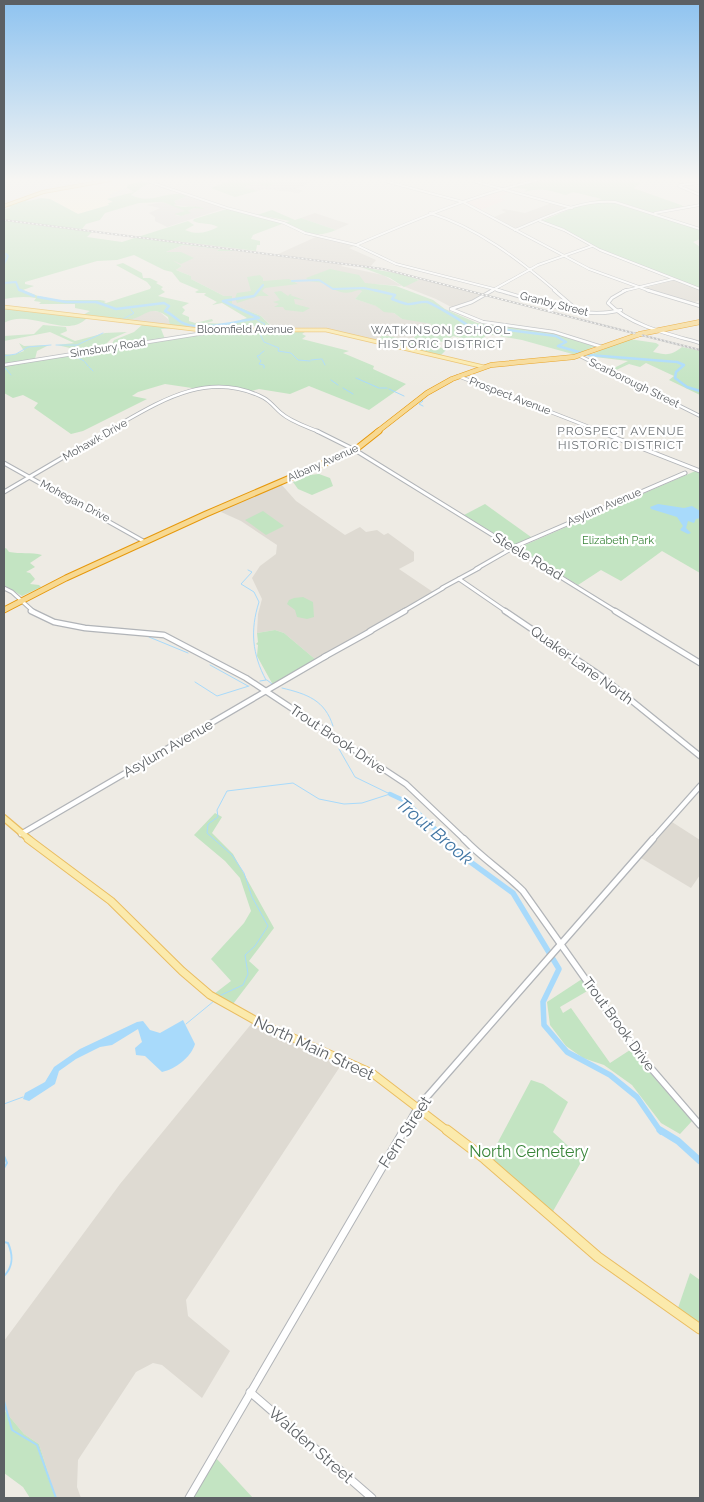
<svg xmlns="http://www.w3.org/2000/svg" width="704" height="1502" font-family="Raleway,sans-serif">
<style>
.commercial{fill:#fcf3db}
.industrial{fill:#dddad6}
.education{fill:#dedad2}
.medical{fill:#fae2e1}
.green{fill:#c3e4c2;fill-rule:evenodd}
.water{fill:#a8dafb}
.lines{fill:none;stroke-linecap:round;stroke-linejoin:round}
.stream-far1{stroke:#a8dafb;stroke-width:1}
.stream{stroke:#a8dafb;stroke-width:2}
.river-far4{stroke:#a8dafb;stroke-width:2}
.river-far3{stroke:#a8dafb;stroke-width:2.5}
.river-far2{stroke:#a8dafb;stroke-width:4.5}
.river-far1{stroke:#a8dafb;stroke-width:5.5}
.river{stroke:#a8dafb;stroke-width:7}
.secondary-far5-casing{stroke:#b1b4b8;stroke-width:3}
.secondary-far4-casing{stroke:#b1b4b8;stroke-width:4}
.secondary-far3-casing{stroke:#b1b4b8;stroke-width:5}
.secondary-far2-casing{stroke:#b1b4b8;stroke-width:7}
.secondary-far1-casing{stroke:#b1b4b8;stroke-width:8}
.secondary-casing{stroke:#b1b4b8;stroke-width:9}
.primary-far4-casing{stroke:#eabd61;stroke-width:4}
.primary-far3-casing{stroke:#eabd61;stroke-width:4.5}
.primary-far2-casing{stroke:#eabd61;stroke-width:8}
.primary-far1-casing{stroke:#eabd61;stroke-width:9}
.primary-casing{stroke:#eabd61;stroke-width:11}
.highway-far1-casing{stroke:#e6980c;stroke-width:5.5}
.highway-casing{stroke:#e6980c;stroke-width:7}
.secondary-far5{stroke:#fff;stroke-width:2}
.secondary-far4{stroke:#fff;stroke-width:2.5}
.secondary-far3{stroke:#fff;stroke-width:3}
.secondary-far2{stroke:#fff;stroke-width:4.5}
.secondary-far1{stroke:#fff;stroke-width:5.5}
.secondary{stroke:#fff;stroke-width:7}
.primary-far4{stroke:#fbeaac;stroke-width:2.5}
.primary-far3{stroke:#fbeaac;stroke-width:3}
.primary-far2{stroke:#fbeaac;stroke-width:5.5}
.primary-far1{stroke:#fbeaac;stroke-width:7}
.primary{stroke:#fbeaac;stroke-width:9}
.highway-far1{stroke:#f7d992;stroke-width:4.5}
.highway{stroke:#f7d992;stroke-width:5}
.rail-casing{stroke:#b3b4b4;stroke-width:2}
.rail{stroke:#fff;stroke-width:1;stroke-dasharray:2;stroke-linecap:butt}
.highway-bridge-casing{stroke:#e6980c;stroke-width:5.5;stroke-linecap:butt}
.highway-bridge{stroke:#f7d992;stroke-width:4.5}
.labels{text-anchor:middle;dominant-baseline:central;stroke-width:4.5;stroke-linejoin:round;paint-order:stroke}
.far-street-label{font-size:11px;fill:#5c6064;stroke:#fff}
.far-park-label{font-size:11px;fill:#3a853a;stroke:#fff}
.far-neighbourhood-label{font-size:12px;letter-spacing:1px;fill:#6d7276;stroke:#fff}
.street-label{font-size:14px;fill:#5c6064;stroke:#fff}
.near-street-label{font-size:16px;fill:#5c6064;stroke:#fff}
.near-park-label{font-size:16px;fill:#3a853a;stroke:#fff}
.near-water-label{font-size:18px;font-style:italic;fill:#4276a3;stroke:#fff}
</style>
<rect width="100%" height="100%" fill="#eeebe4"/>
<path class="commercial" d="M 113,180 L 142,180 L 109,195 L 111,197 L 107,199 L 113,202 L 109,203 L 109,205 L 78,214 L 54,201 L 34,196 L 48,191 Z"/>
<g class="industrial">
<path d="M 285,180 L 314,180 L 296,189 L 303,191 L 299,193 L 265,189 L 257,191 L 243,187 L 257,183 L 266,187 Z"/>
<path d="M 189,196 L 226,208 L 167,227 L 155,221 L 155,217 L 149,213 L 160,208 L 146,205 L 163,202 L 172,205 L 185,211 L 175,215 L 180,216 L 190,213 L 188,211 L 194,208 L 204,208 L 174,205 L 176,203 L 174,201 Z"/>
</g>
<g class="education">
<path d="M 552,203 L 571,208 L 515,229 L 492,218 L 506,212 L 501,210 L 504,209 L 525,213 Z"/>
<path d="M 315,213 L 336,220 L 349,224 L 336,230 L 301,218 Z"/>
<path d="M 318,236 L 355,246 L 349,248 L 376,260 L 370,267 L 276,255 Z"/>
<path d="M 183,245 L 219,249 L 217,251 L 232,251 L 228,249 L 345,264 L 341,266 L 383,275 L 402,286 L 374,284 L 363,290 L 355,299 L 377,306 L 380,309 L 394,313 L 402,319 L 410,318 L 432,324 L 417,332 L 411,341 L 393,337 L 377,340 L 323,329 L 263,329 L 273,327 L 261,316 L 232,304 L 232,296 L 224,296 L 191,279 L 191,276 L 176,270 L 182,266 L 172,261 L 166,252 Z"/>
<path d="M 416,278 L 417,278 L 482,294 L 473,300 L 453,308 L 436,299 L 403,286 L 419,280 Z"/>
<path d="M 675,280 L 700,290 L 700,300 L 693,303 L 644,288 Z"/>
<path d="M 149,310 L 160,312 L 170,321 L 170,326 L 129,321 Z"/>
<path d="M 281,484 L 296,501 L 345,535 L 360,527 L 366,532 L 377,530 L 384,535 L 388,533 L 414,552 L 414,561 L 399,569 L 433,592 L 316,660 L 284,633 L 275,630 L 257,633 L 258,614 L 262,599 L 252,578 L 260,566 L 276,554 L 277,545 L 241,521 L 221,512 L 222,509 Z"/>
<path d="M 672,822 L 700,840 L 700,875 L 691,888 L 641,858 Z"/>
<path d="M 252,1023 L 343,1062 L 186,1300 L 188,1316 L 230,1351 L 202,1398 L 162,1365 L 153,1363 L 136,1372 L 78,1460 L 77,1487 L 81,1498 L 56,1498 L 39,1444 L 24,1434 L 4,1410 L 4,1341 L 120,1184 Z"/>
</g>
<path class="medical" d="M 504,188 L 514,191 L 499,197 L 506,200 L 480,210 L 465,202 Z"/>
<g class="green">
<path d="M 231,180 L 282,180 L 284,181 L 266,187 L 257,183 L 244,187 L 257,191 L 235,197 L 211,188 Z"/>
<path d="M 540,180 L 632,180 L 641,184 L 633,188 L 681,205 L 684,207 L 652,213 L 700,230 L 700,239 L 693,242 L 700,247 L 700,288 L 603,251 L 567,231 L 542,221 L 582,204 L 602,199 L 573,192 L 566,195 C 547,190 543,187 524,192 L 527,189 L 506,187 Z"/>
<path d="M 143,181 L 148,183 L 131,195 C 153,206 166,188 188,196 L 174,201 L 176,204 L 174,205 C 184,209 196,204 205,209 L 194,208 L 188,211 L 191,213 L 181,216 L 174,214 L 185,211 L 163,202 L 139,203 L 105,213 L 100,220 L 86,224 L 82,229 L 12,222 L 92,232 L 87,237 L 122,242 L 188,221 L 194,225 L 185,230 C 197,235 206,233 218,227 C 209,222 202,225 193,221 L 194,219 L 227,209 L 280,223 L 282,224 L 253,235 L 251,239 L 260,241 L 260,245 L 257,245 L 256,251 L 176,241 L 173,242 L 236,251 L 217,251 L 219,249 L 183,245 L 166,252 L 181,252 L 194,258 L 181,264 L 172,260 L 182,266 L 176,270 L 191,276 L 191,279 L 224,296 L 232,296 L 232,304 L 261,316 L 273,328 L 255,329 L 256,326 L 212,329 L 212,327 C 197,326 185,327 170,325 L 168,317 C 149,303 145,318 128,320 C 116,322 95,316 83,315 L 90,311 L 75,308 L 75,304 L 39,304 L 41,302 L 34,301 L 36,298 C 25,296 15,297 4,299 L 4,209 L 11,208 L 8,206 L 32,196 L 35,196 L 25,202 L 41,198 L 50,199 L 78,214 L 109,205 L 108,203 L 113,202 L 107,199 L 134,192 L 127,188 L 127,185 ZM 134,255 L 164,270 L 172,272 L 180,282 L 199,290 L 195,292 L 197,293 L 206,293 L 204,295 L 217,302 L 212,305 L 222,303 L 247,318 L 228,324 L 206,323 L 213,321 L 212,319 L 195,323 L 189,321 L 189,317 L 182,314 L 185,310 L 182,307 L 189,303 L 158,296 L 165,292 L 161,289 L 163,287 L 156,283 L 158,282 L 150,278 L 143,278 L 142,273 L 123,263 L 116,265 L 147,282 L 151,287 L 150,289 L 106,303 L 104,302 L 106,301 L 100,300 L 58,300 L 38,296 L 23,290 L 34,286 L 25,284 L 25,282 L 97,261 L 117,260 Z"/>
<path d="M 272,210 L 295,220 L 301,218 L 336,230 C 315,239 304,233 284,223 L 290,221 L 257,215 Z"/>
<path d="M 361,267 L 401,274 L 419,280 L 404,287 L 390,278 Z"/>
<path d="M 330,269 L 359,275 L 365,283 L 396,286 L 433,300 L 445,309 L 477,323 L 555,333 L 595,346 L 576,355 L 522,340 L 488,334 L 475,345 L 458,343 L 457,340 L 462,338 L 453,336 L 445,342 L 433,341 L 440,343 L 437,346 L 446,350 L 441,355 L 377,340 L 383,335 L 412,341 L 417,332 L 432,324 L 402,319 L 394,313 L 384,312 L 376,306 L 355,299 L 362,291 L 360,290 C 357,290 355,291 352,292 C 340,295 332,288 324,283 L 309,281 L 306,278 Z"/>
<path d="M 260,275 L 263,278 L 263,281 L 289,279 L 298,284 L 265,288 L 262,291 L 269,296 L 259,296 L 237,303 L 235,298 L 237,293 L 251,291 L 247,277 Z"/>
<path d="M 281,291 L 288,296 L 290,294 L 292,294 L 290,295 L 304,300 L 294,299 L 295,304 L 310,308 L 303,312 L 285,310 L 283,307 L 274,307 L 279,304 L 273,302 L 280,300 L 274,292 Z"/>
<path d="M 4,308 L 85,317 L 86,319 C 65,339 29,308 4,323 Z"/>
<path d="M 43,325 L 66,327 L 67,331 L 60,334 L 75,341 L 105,333 L 127,332 L 111,339 L 102,348 L 72,353 L 70,348 L 57,345 L 74,343 L 50,332 L 4,341 L 4,336 L 34,334 Z"/>
<path d="M 142,325 L 179,328 L 161,329 L 165,339 L 112,344 L 114,340 L 134,332 Z"/>
<path d="M 220,331 L 306,331 L 302,334 L 306,336 L 302,339 L 349,351 L 343,353 L 374,366 L 373,369 L 406,384 L 369,410 L 309,386 L 290,394 L 259,389 L 251,391 L 238,387 L 192,388 L 165,384 L 138,392 L 132,396 L 147,399 L 83,431 L 71,434 L 34,408 L 38,403 L 23,395 L 13,398 L 4,393 L 4,365 Z"/>
<path d="M 629,339 L 656,343 L 659,345 L 653,352 C 666,355 671,356 682,347 L 700,351 L 700,395 L 669,380 L 674,376 L 646,363 L 640,367 L 629,364 L 614,371 L 612,369 L 628,361 L 587,356 Z"/>
<path d="M 19,343 L 24,346 L 49,345 L 37,351 L 35,359 L 4,364 L 4,354 L 13,355 L 24,351 Z"/>
<path d="M 700,469 L 700,573 L 662,551 L 621,581 L 601,570 L 578,585 L 518,548 Z"/>
<path d="M 319,474 L 330,478 L 333,486 L 312,495 L 298,489 L 293,482 L 310,475 Z"/>
<path d="M 485,504 L 531,537 L 531,538 L 513,545 L 464,515 Z"/>
<path d="M 263,511 L 284,526 L 266,535 L 245,520 Z"/>
<path d="M 6,548 L 9,552 C 20,554 31,552 42,555 L 30,563 L 35,567 L 26,572 L 30,573 L 35,579 L 30,584 L 39,585 L 41,587 L 22,596 L 4,585 L 4,549 Z"/>
<path d="M 294,598 L 303,597 L 313,602 L 314,617 L 307,619 L 297,617 L 295,610 L 287,604 L 289,600 Z"/>
<path d="M 275,630 L 284,633 L 316,660 L 273,685 L 257,656 L 258,645 L 256,644 L 258,642 L 257,633 Z"/>
<path d="M 215,813 L 222,817 L 212,833 L 233,854 L 274,928 L 249,961 L 259,970 L 233,1004 L 214,994 L 231,981 L 211,959 L 244,923 L 251,911 L 240,878 L 225,861 L 194,835 Z"/>
<path d="M 582,979 L 589,990 L 560,1007 L 563,1013 L 571,1008 L 610,1063 L 630,1050 L 692,1121 L 680,1134 L 661,1123 L 632,1085 L 604,1065 L 583,1058 L 566,1046 L 550,1025 L 547,1002 Z"/>
<path d="M 531,1080 L 543,1084 L 568,1102 L 553,1132 L 579,1156 L 580,1164 L 552,1213 L 490,1157 Z"/>
<path d="M 690,1273 L 700,1280 L 700,1325 L 678,1308 Z"/>
<path d="M 4,1410 L 24,1434 L 39,1444 L 56,1498 L 30,1498 L 23,1487 L 4,1473 Z"/>
<path d="M 216,1458 L 253,1498 L 192,1498 Z"/>
</g>
<g class="water">
<path d="M 658,504 L 684,508 L 692,506 L 700,511 L 700,518 L 696,519 L 694,523 L 688,521 L 686,528 L 691,533 L 688,534 L 680,530 L 683,526 L 677,517 L 651,509 L 650,507 Z"/>
<path d="M 183,1020 L 195,1044 C 191,1057 176,1069 162,1072 L 145,1056 L 136,1055 L 135,1048 L 142,1042 L 138,1029 L 112,1045 L 100,1047 L 76,1059 L 59,1071 L 55,1084 L 29,1101 L 23,1099 L 25,1093 L 45,1082 L 54,1067 L 80,1049 L 137,1022 L 143,1021 L 150,1030 L 160,1033 Z"/>
</g>
<g class="lines">
<g class="stream-far1">
<path d="M 123,319 L 134,313 L 130,309"/>
<path d="M 257,320 L 265,324 L 260,328"/>
<path d="M 259,332 L 264,342 L 279,348 L 278,351 L 291,353 L 298,360 L 310,361"/>
<path d="M 56,345 L 77,345 L 103,333"/>
<path d="M 73,353 L 76,346"/>
<path d="M 260,354 L 264,351"/>
<path d="M 260,355 L 257,356 L 261,361 L 259,364 L 264,365 L 264,368"/>
<path d="M 4,356 L 16,354 L 28,347 L 51,345"/>
<path d="M 77,357 L 84,361"/>
<path d="M 322,359 L 325,365"/>
<path d="M 311,360 L 321,359"/>
<path d="M 85,362 L 88,366"/>
<path d="M 4,367 L 7,370"/>
<path d="M 89,367 L 93,371"/>
<path d="M 7,370 L 11,375"/>
<path d="M 356,378 L 379,388"/>
<path d="M 331,380 L 338,385"/>
<path d="M 343,388 L 353,394"/>
<path d="M 380,388 L 387,388"/>
<path d="M 389,389 L 404,396"/>
<path d="M 421,400 L 423,401 L 419,404 L 423,406"/>
<path d="M 248,570 L 252,572 L 241,584 L 254,592 L 259,602 C 250,630 252,654 266,680"/>
<path d="M 149,637 L 188,653"/>
<path d="M 210,665 L 248,686"/>
<path d="M 267,680 L 272,684"/>
<path d="M 260,681 L 266,680"/>
<path d="M 195,682 L 217,696 L 249,686"/>
<path d="M 282,688 C 307,694 325,700 333,726"/>
<path d="M 339,749 L 355,777 L 390,794"/>
<path d="M 219,996 L 243,985 L 248,974 L 245,955 L 255,946 L 268,926 L 252,897 L 244,873 L 232,855 L 207,833 L 208,824 L 218,817 L 217,810 L 227,791 L 293,783 L 319,799 L 344,804 L 362,803 L 390,794"/>
<path d="M 186,1024 L 214,1001"/>
<path d="M 4,1104 L 23,1097"/>
</g>
<g class="stream">
<path d="M 4,1156 L 7,1163 L 4,1168"/>
<path d="M 4,1242 L 8,1243 C 13,1255 14,1266 4,1276"/>
<path d="M 4,1401 L 12,1430 L 37,1445 L 56,1498"/>
</g>
<g class="river-far4">
<path d="M 4,264 L 8,256 L 6,254"/>
<path d="M 292,281 L 319,280 L 333,289 L 364,288 L 378,291"/>
<path d="M 4,283 L 16,282 L 19,290 L 23,291"/>
<path d="M 258,291 L 263,285"/>
</g>
<g class="river-far3">
<path d="M 20,290 L 34,296"/>
<path d="M 374,290 L 395,295 L 392,299 C 397,301 402,303 407,304 C 413,305 420,301 427,302 C 432,303 462,321 467,325 L 556,336 L 566,342 L 558,346 L 589,355 L 677,362 L 684,365 L 676,372 L 675,378 L 687,387 L 700,391"/>
<path d="M 38,297 L 66,302 L 96,302 L 116,309 L 164,303 L 169,306 L 165,311 C 172,314 175,318 181,322 C 199,333 240,320 259,318 L 223,301 L 254,296 L 259,290"/>
</g>
<path class="river-far2" d="M 390,794 L 405,801 L 447,840"/>
<path class="river-far1" d="M 446,839 L 465,858 L 513,893 L 559,969 L 543,1002 L 544,1025 L 567,1052 L 610,1075 L 637,1097 L 661,1132"/>
<path class="river" d="M 660,1130 L 678,1141 L 700,1161"/>
<defs>
<g id="secondary-far5">
<path d="M 144,180 L 227,208 L 284,223 L 305,233 L 356,245 L 396,264 L 502,291"/>
<path d="M 381,180 L 463,202 L 589,269 L 650,291"/>
<path d="M 469,180 L 572,208"/>
<path d="M 680,185 L 700,183"/>
<path d="M 679,186 L 700,195"/>
<path d="M 430,213 C 478,228 518,259 556,291"/>
<path d="M 655,213 L 700,205"/>
<path d="M 540,221 L 564,230 L 600,250 L 700,289"/>
<path d="M 515,230 C 547,217 579,199 615,202 L 700,229"/>
<path d="M 356,245 C 417,219 473,195 538,180"/>
<path d="M 491,291 L 538,265 L 592,246"/>
<path d="M 623,291 L 673,279"/>
</g>
<g id="secondary-far4">
<path d="M 497,290 C 536,300 581,321 621,310"/>
<path d="M 554,290 L 576,309"/>
<path d="M 626,290 L 612,298 L 608,303 C 631,326 669,334 700,343"/>
<path d="M 647,290 L 700,306"/>
<path d="M 451,309 L 483,322 L 554,332 L 602,347"/>
<path d="M 451,309 L 472,302 L 493,290"/>
<path d="M 580,356 L 700,416"/>
<path d="M 4,365 L 217,331"/>
<path d="M 458,376 L 602,432"/>
<path d="M 106,432 C 156,404 206,368 264,398 C 271,402 275,408 281,413 C 291,422 308,427 319,432"/>
</g>
<g id="secondary-far3">
<path d="M 317,431 L 355,450 L 617,612"/>
<path d="M 598,431 L 700,471"/>
<path d="M 4,463 L 145,542"/>
<path d="M 4,492 L 108,431"/>
<path d="M 476,569 L 516,546 L 685,473"/>
<path d="M 459,579 L 507,612"/>
<path d="M 4,588 L 12,592 L 34,612"/>
<path d="M 442,588 L 479,568"/>
<path d="M 402,612 L 443,588"/>
</g>
<g id="secondary-far2">
<path d="M 31,611 L 54,622 L 85,628 L 164,635 L 246,678 L 406,784 L 465,840"/>
<path d="M 505,611 L 601,676 L 700,756"/>
<path d="M 615,611 L 700,663"/>
<path d="M 370,631 L 405,611"/>
<path d="M 324,657 L 371,631"/>
<path d="M 21,834 L 326,656"/>
<path d="M 652,840 L 700,786"/>
</g>
<g id="secondary-far1">
<path d="M 464,839 C 483,859 504,872 523,891 L 637,1052 L 700,1125"/>
<path d="M 404,1132 L 418,1107 L 653,839"/>
</g>
<g id="secondary">
<path d="M 250,1392 L 372,1498"/>
<path d="M 189,1498 L 404,1130"/>
</g>
<path id="primary-far4" d="M 4,206 L 43,192 L 110,180"/>
<path id="primary-far3" d="M 4,307 L 201,330 L 326,330 L 484,367"/>
<path id="primary-far2" d="M 4,818 L 30,840"/>
<path id="primary-far1" d="M 28,839 L 111,901 L 182,971 L 210,995 L 260,1023 L 372,1073 L 449,1132"/>
<path id="primary" d="M 447,1130 L 485,1159 L 598,1257 L 700,1329"/>
<g id="highway-far1">
<path d="M 640,334 L 700,322"/>
<path d="M 377,432 L 427,393 L 452,379 L 491,365 L 574,357 L 637,335"/>
</g>
<path id="highway" d="M 4,610 L 66,578 L 206,514 L 355,450 L 379,431"/>
</defs>
<use href="#secondary-far5" class="secondary-far5-casing"/>
<use href="#secondary-far4" class="secondary-far4-casing"/>
<use href="#secondary-far3" class="secondary-far3-casing"/>
<use href="#secondary-far2" class="secondary-far2-casing"/>
<use href="#secondary-far1" class="secondary-far1-casing"/>
<use href="#secondary" class="secondary-casing"/>
<use href="#primary-far4" class="primary-far4-casing"/>
<use href="#primary-far3" class="primary-far3-casing"/>
<use href="#primary-far2" class="primary-far2-casing"/>
<use href="#primary-far1" class="primary-far1-casing"/>
<use href="#primary" class="primary-casing"/>
<use href="#highway-far1" class="highway-far1-casing"/>
<use href="#highway" class="highway-casing"/>
<use href="#secondary-far5" class="secondary-far5"/>
<use href="#secondary-far4" class="secondary-far4"/>
<use href="#secondary-far3" class="secondary-far3"/>
<use href="#secondary-far2" class="secondary-far2"/>
<use href="#secondary-far1" class="secondary-far1"/>
<use href="#secondary" class="secondary"/>
<use href="#primary-far4" class="primary-far4"/>
<use href="#primary-far3" class="primary-far3"/>
<use href="#primary-far2" class="primary-far2"/>
<use href="#primary-far1" class="primary-far1"/>
<use href="#primary" class="primary"/>
<use href="#highway-far1" class="highway-far1"/>
<use href="#highway" class="highway"/>
<defs>
<path id="rail" d="M 4,220 L 383,269 L 700,350"/>
</defs>
<use href="#rail" class="rail-casing"/>
<use href="#rail" class="rail"/>
<defs>
<path id="highway-bridge" d="M 637,335 L 640,334"/>
</defs>
<use href="#highway-bridge" class="highway-bridge-casing"/>
<use href="#highway-bridge" class="highway-bridge"/>
</g>
<linearGradient id="sky" x2="0" y2="1"><stop stop-color="#8ec3f0"/><stop offset="0.46" stop-color="#f7f6f3"/><stop offset="1" stop-color="#f7f6f3" stop-opacity="0"/></linearGradient>
<rect width="704" height="391" fill="url(#sky)"/>
<g class="labels">
<g class="far-street-label">
<text transform="translate(554 304) rotate(14)">Granby Street</text>
<text x="245" y="329">Bloomfield Avenue</text>
<text transform="translate(108 348) rotate(-9)">Simsbury Road</text>
<text transform="translate(634 383) rotate(26)">Scarborough Street</text>
<text transform="translate(510 396) rotate(21)">Prospect Avenue</text>
<text transform="translate(95 440) rotate(-30)">Mohawk Drive</text>
<text transform="translate(323 463) rotate(-24)">Albany Avenue</text>
<text transform="translate(75 501) rotate(28)">Mohegan Drive</text>
<text transform="translate(604 507) rotate(-23)">Asylum Avenue</text>
</g>
<g class="far-park-label">
<text x="618" y="540">Elizabeth Park</text>
</g>
<g class="far-neighbourhood-label">
<text x="441" y="330">WATKINSON SCHOOL<tspan x="441" dy="14">HISTORIC DISTRICT</tspan></text>
<text x="621" y="431">PROSPECT AVENUE<tspan x="621" dy="14">HISTORIC DISTRICT</tspan></text>
</g>
<g class="street-label">
<text transform="translate(528 556) rotate(31)">Steele Road</text>
<text transform="translate(582 665) rotate(36)">Quaker Lane North</text>
<text transform="translate(338 739) rotate(34)">Trout Brook Drive</text>
<text transform="translate(168 748) rotate(-30)">Asylum Avenue</text>
<text transform="translate(619 1024) rotate(54)">Trout Brook Drive</text>
</g>
<g class="near-street-label">
<text transform="translate(314 1048) rotate(25)">North Main Street</text>
<text transform="translate(405 1132) rotate(-57)">Fern Street</text>
<text transform="translate(311 1445) rotate(41)">Walden Street</text>
</g>
<g class="near-park-label">
<text x="529" y="1151">North Cemetery</text>
</g>
<g class="near-water-label">
<text transform="translate(435 831) rotate(40)">Trout Brook</text>
</g>
</g>
<rect width="704" height="1502" fill="none" stroke="#5c6064" stroke-width="10"/>
</svg>
